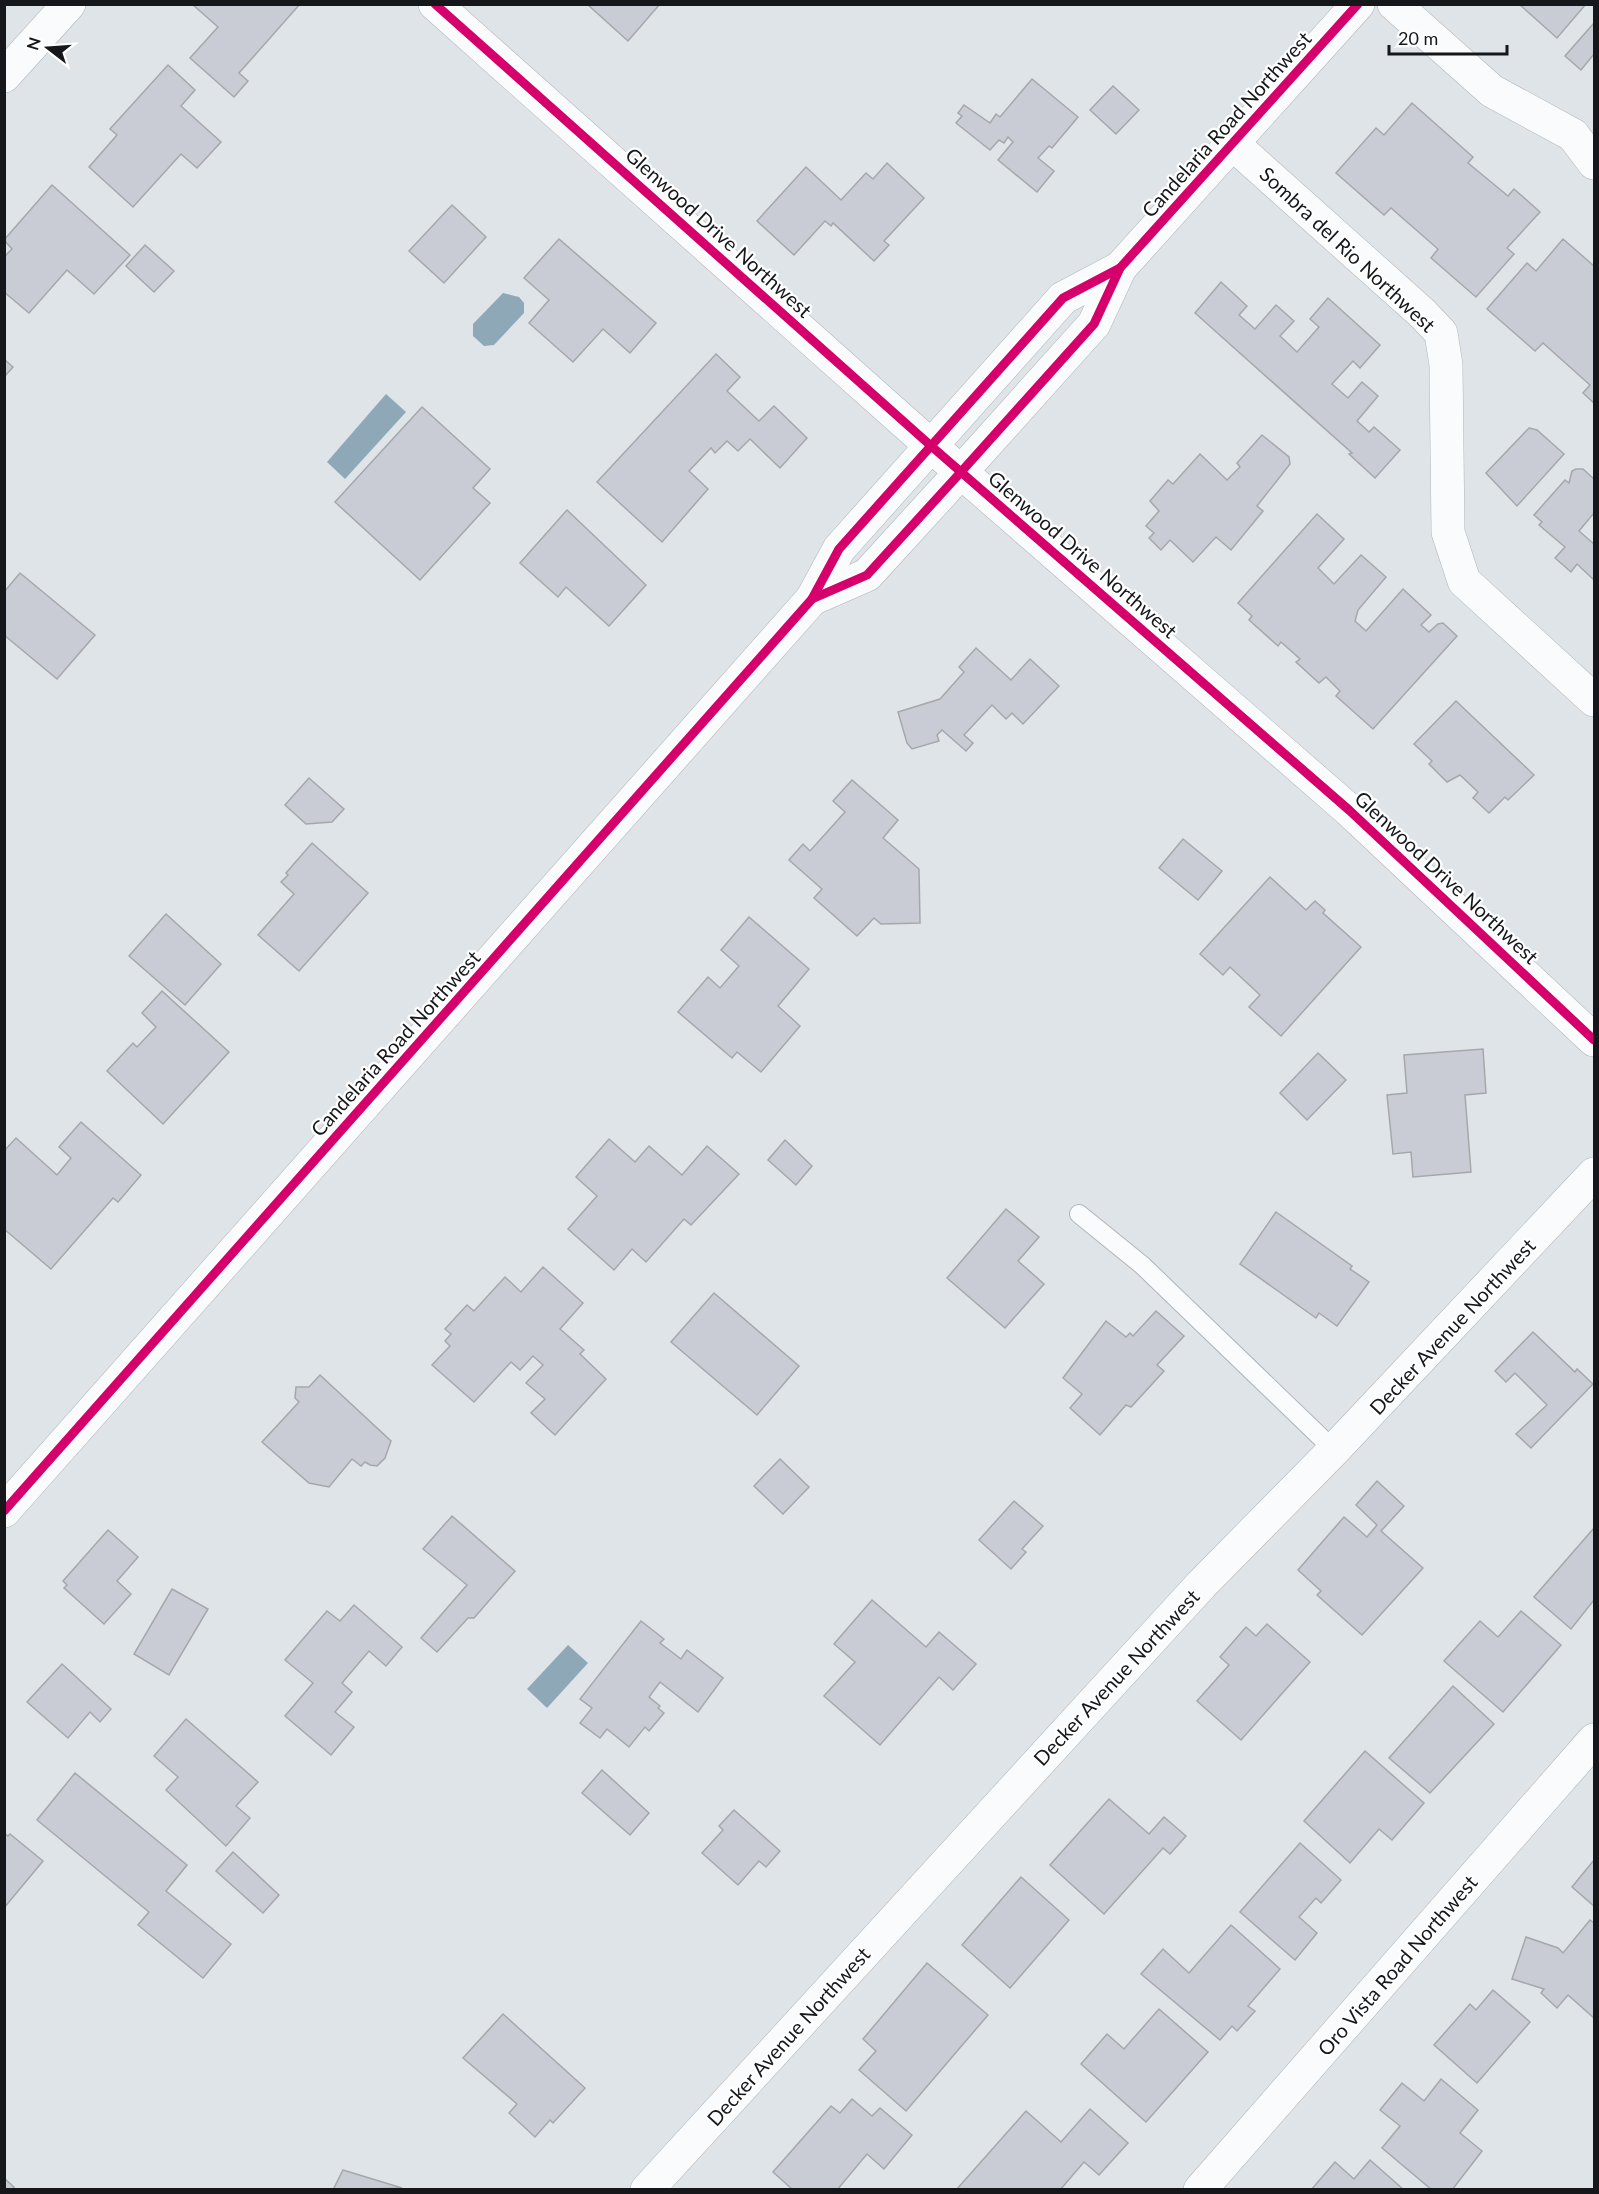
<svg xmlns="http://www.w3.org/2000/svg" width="1599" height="2194" font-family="Lato,sans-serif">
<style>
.water{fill:#8fa8b8}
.building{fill:#caccd5;stroke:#a5a8ab;stroke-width:1.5}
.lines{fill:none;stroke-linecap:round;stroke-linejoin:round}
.service-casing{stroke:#b1b5b9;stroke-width:20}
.minor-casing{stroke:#b1b5b9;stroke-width:34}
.tertiary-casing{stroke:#b1b5b9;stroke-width:34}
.service{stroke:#fafbfc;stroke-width:18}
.minor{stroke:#fafbfc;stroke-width:33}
.tertiary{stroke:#fafbfc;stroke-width:33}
.cycleway-casing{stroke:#fff;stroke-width:13}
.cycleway{stroke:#d6006c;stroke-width:9}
.labels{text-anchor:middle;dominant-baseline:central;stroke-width:4.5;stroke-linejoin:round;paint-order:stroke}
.street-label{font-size:20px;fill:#15171b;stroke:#fff}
</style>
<rect width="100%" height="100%" fill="#dfe4e9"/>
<g class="water">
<path d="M 503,293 L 519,297 L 524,303 L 524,313 L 494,345 L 484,346 L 473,336 L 473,324 Z"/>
<path d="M 386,394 L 406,412 L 345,479 L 327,462 Z"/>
<path d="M 568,1645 L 588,1663 L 547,1708 L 527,1689 Z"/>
</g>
<g class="building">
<path d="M 192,4 L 300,4 L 239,73 L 248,81 L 234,97 L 190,58 L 218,27 Z"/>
<path d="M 587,4 L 660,4 L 628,41 Z"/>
<path d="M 1519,4 L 1586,4 L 1557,38 Z"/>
<path d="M 1594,23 L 1594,54 L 1581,70 L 1565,56 Z"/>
<path d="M 168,65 L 195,90 L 181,106 L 221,142 L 197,168 L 181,154 L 133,207 L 89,167 L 117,135 L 110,129 Z"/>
<path d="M 1032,79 L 1078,117 L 1052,148 L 1049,146 L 1038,158 L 1054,171 L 1037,192 L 998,160 L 1013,142 L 1008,137 L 1004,143 L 999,140 L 990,150 L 956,123 L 962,116 L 958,113 L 964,105 L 990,123 L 996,114 L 1000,117 Z"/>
<path d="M 1113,86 L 1139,110 L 1116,134 L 1090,110 Z"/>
<path d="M 1412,103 L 1473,157 L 1468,163 L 1508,196 L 1514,189 L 1540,212 L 1507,248 L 1514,254 L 1476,297 L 1431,258 L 1438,249 L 1391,208 L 1384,215 L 1336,173 L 1376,128 L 1384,135 Z"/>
<path d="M 887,163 L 924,198 L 884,241 L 889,245 L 874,261 L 833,223 L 831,226 L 825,221 L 794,255 L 757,221 L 806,167 L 841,200 L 866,173 L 873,179 Z"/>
<path d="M 52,185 L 130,255 L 94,294 L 67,270 L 29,313 L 4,292 L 4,257 L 12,249 L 4,240 Z"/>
<path d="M 452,205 L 486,237 L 444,283 L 409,251 Z"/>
<path d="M 559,239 L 656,323 L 630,353 L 603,329 L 573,362 L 529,323 L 549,300 L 524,278 Z"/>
<path d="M 1563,239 L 1594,266 L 1594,403 L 1583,393 L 1590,385 L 1543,343 L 1535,351 L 1487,309 L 1527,263 L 1536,271 Z"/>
<path d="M 145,245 L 174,271 L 154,292 L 126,266 Z"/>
<path d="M 1221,282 L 1247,306 L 1239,315 L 1255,329 L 1276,305 L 1294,321 L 1280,336 L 1297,352 L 1319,327 L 1310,319 L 1328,298 L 1380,345 L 1360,368 L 1353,361 L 1332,384 L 1348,398 L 1362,382 L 1378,396 L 1357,421 L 1369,432 L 1374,427 L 1400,450 L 1375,478 L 1349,454 L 1352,453 L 1195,313 Z"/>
<path d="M 716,354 L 740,377 L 727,391 L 759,421 L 774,406 L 807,438 L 780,468 L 750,439 L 738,451 L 727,441 L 715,453 L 711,448 L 689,471 L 708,489 L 662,542 L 597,482 Z"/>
<path d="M 4,359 L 13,367 L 4,377 Z"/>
<path d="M 422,407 L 490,469 L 473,488 L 490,503 L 420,580 L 335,502 Z"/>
<path d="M 1529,428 L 1537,430 L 1564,454 L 1517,506 L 1486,473 Z"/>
<path d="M 1262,435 L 1289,457 L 1290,464 L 1257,506 L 1263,511 L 1231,550 L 1216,537 L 1193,562 L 1170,540 L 1161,550 L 1149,538 L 1154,533 L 1146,526 L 1159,511 L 1150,501 L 1168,480 L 1173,484 L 1200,454 L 1227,480 L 1240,467 L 1237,463 Z"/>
<path d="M 1576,469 L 1583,469 L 1594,479 L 1594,513 L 1579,531 L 1594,544 L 1594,580 L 1577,564 L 1571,572 L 1555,558 L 1565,547 L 1539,525 L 1542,522 L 1534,515 L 1565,480 L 1569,483 L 1572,471 Z"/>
<path d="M 567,510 L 646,585 L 609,626 L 566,587 L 558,597 L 520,563 Z"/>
<path d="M 1317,514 L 1344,539 L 1318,568 L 1334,584 L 1361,555 L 1386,577 L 1358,610 L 1355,621 L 1366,631 L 1403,589 L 1431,615 L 1421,625 L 1429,632 L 1438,624 L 1443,623 L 1457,636 L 1373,729 L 1336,696 L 1340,691 L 1326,677 L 1319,683 L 1296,662 L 1300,659 L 1281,642 L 1278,646 L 1249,620 L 1252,616 L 1238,603 Z"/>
<path d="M 20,573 L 95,635 L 57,679 L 4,635 L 4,592 Z"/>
<path d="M 976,648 L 1011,680 L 1030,659 L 1059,686 L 1023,724 L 1012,713 L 1006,719 L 992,705 L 964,735 L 973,743 L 966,751 L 942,730 L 937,735 L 939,741 L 912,749 L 907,743 L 898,712 L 940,699 L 964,672 L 959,667 Z"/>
<path d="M 1456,701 L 1534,775 L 1508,800 L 1505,797 L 1489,813 L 1473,798 L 1478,792 L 1460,775 L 1447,782 L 1429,764 L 1432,761 L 1414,744 Z"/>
<path d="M 309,778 L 344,809 L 332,822 L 306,824 L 285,805 Z"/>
<path d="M 852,780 L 898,820 L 883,838 L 919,869 L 920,923 L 881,924 L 874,918 L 857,936 L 814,898 L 822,889 L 789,860 L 803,844 L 810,851 L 845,812 L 833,801 Z"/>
<path d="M 1183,839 L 1222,871 L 1198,900 L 1159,868 Z"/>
<path d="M 312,843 L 368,893 L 299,971 L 258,935 L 294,894 L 281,882 L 288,875 L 286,873 Z"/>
<path d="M 1270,877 L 1306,910 L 1315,901 L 1325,910 L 1323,913 L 1361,947 L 1281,1036 L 1249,1007 L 1260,995 L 1230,967 L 1223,975 L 1200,954 Z"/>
<path d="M 166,914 L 221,964 L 185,1005 L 129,956 Z"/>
<path d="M 749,917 L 809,969 L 778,1006 L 800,1026 L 761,1072 L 737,1052 L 732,1058 L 678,1012 L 708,977 L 720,988 L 739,966 L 721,950 Z"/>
<path d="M 162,991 L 229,1052 L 163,1124 L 107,1071 L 133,1043 L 137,1047 L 156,1027 L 142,1013 Z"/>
<path d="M 1483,1049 L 1486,1093 L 1465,1095 L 1471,1172 L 1413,1177 L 1411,1152 L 1393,1154 L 1387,1095 L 1407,1093 L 1404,1055 Z"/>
<path d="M 1318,1053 L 1346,1080 L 1307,1120 L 1280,1093 Z"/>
<path d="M 81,1122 L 141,1175 L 118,1202 L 113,1198 L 51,1269 L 4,1229 L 4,1151 L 16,1138 L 57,1175 L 71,1158 L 59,1147 Z"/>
<path d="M 609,1139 L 635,1162 L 649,1146 L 682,1175 L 707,1146 L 739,1174 L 691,1225 L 684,1219 L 646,1262 L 632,1249 L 614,1270 L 568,1229 L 597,1196 L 576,1177 Z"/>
<path d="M 785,1140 L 812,1166 L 796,1185 L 768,1160 Z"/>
<path d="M 1006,1209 L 1039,1237 L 1018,1261 L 1044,1284 L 1005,1328 L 947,1278 Z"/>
<path d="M 1276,1212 L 1352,1266 L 1350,1269 L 1369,1282 L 1337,1326 L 1319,1313 L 1316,1318 L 1240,1264 Z"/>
<path d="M 543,1267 L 583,1303 L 560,1329 L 584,1350 L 580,1354 L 606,1379 L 555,1435 L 531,1413 L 545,1399 L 526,1383 L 543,1365 L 533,1356 L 520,1370 L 511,1362 L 474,1402 L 432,1365 L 450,1346 L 445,1341 L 451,1334 L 445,1329 L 467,1305 L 474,1311 L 505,1277 L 521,1292 Z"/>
<path d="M 714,1293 L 799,1366 L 757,1415 L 671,1342 Z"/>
<path d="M 1156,1311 L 1184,1336 L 1157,1365 L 1164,1371 L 1131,1407 L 1126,1405 L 1100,1435 L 1070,1408 L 1082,1394 L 1063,1378 L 1106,1321 L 1126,1337 L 1130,1333 L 1133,1336 Z"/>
<path d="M 1533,1332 L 1575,1372 L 1577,1369 L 1593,1384 L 1531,1448 L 1516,1434 L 1547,1405 L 1515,1373 L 1506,1382 L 1495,1371 Z"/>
<path d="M 320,1375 L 391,1441 L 385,1458 L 377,1466 L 370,1465 L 365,1462 L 361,1466 L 352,1459 L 329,1487 L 309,1483 L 262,1442 L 299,1402 L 295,1398 L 296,1387 L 309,1387 Z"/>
<path d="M 780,1459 L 809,1487 L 783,1514 L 754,1486 Z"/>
<path d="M 1377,1481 L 1404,1506 L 1381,1531 L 1423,1568 L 1362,1635 L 1317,1595 L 1321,1591 L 1298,1570 L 1344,1517 L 1367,1537 L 1377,1525 L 1356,1505 Z"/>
<path d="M 1014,1501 L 1043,1526 L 1022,1549 L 1026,1552 L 1011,1569 L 979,1540 Z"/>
<path d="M 452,1516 L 515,1571 L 474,1618 L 468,1618 L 437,1652 L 421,1638 L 467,1585 L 423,1549 Z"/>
<path d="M 1594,1528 L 1594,1600 L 1571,1629 L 1534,1597 Z"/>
<path d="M 108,1530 L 138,1557 L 117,1581 L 131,1594 L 104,1624 L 64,1588 L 67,1585 L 63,1581 Z"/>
<path d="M 172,1589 L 208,1609 L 169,1675 L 134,1654 Z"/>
<path d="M 872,1600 L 926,1647 L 939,1632 L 976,1664 L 953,1690 L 939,1677 L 880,1745 L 824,1696 L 855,1662 L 834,1644 Z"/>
<path d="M 354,1605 L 402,1647 L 386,1666 L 369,1651 L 342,1683 L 352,1692 L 335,1712 L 354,1727 L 331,1755 L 285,1716 L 313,1683 L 285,1660 L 327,1611 L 340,1621 Z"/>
<path d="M 1521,1611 L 1561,1645 L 1503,1712 L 1444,1661 L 1480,1621 L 1498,1637 Z"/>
<path d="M 641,1621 L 664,1639 L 660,1643 L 681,1659 L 687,1650 L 723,1678 L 698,1712 L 660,1682 L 649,1697 L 660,1706 L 658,1708 L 664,1713 L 649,1731 L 645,1727 L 629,1747 L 607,1729 L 600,1738 L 580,1723 L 592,1708 L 580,1699 Z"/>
<path d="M 1267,1624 L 1310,1662 L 1241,1740 L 1197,1701 L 1229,1665 L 1220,1657 L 1246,1627 L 1256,1636 Z"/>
<path d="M 62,1664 L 111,1709 L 100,1722 L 90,1712 L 68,1738 L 27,1702 Z"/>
<path d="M 1453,1686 L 1494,1724 L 1430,1793 L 1389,1758 Z"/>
<path d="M 186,1719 L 258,1782 L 236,1806 L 250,1818 L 226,1846 L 166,1790 L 178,1777 L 154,1756 Z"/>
<path d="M 1365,1751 L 1424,1803 L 1392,1840 L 1379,1829 L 1350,1863 L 1304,1821 Z"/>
<path d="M 602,1770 L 649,1813 L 630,1835 L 582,1793 Z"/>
<path d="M 75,1773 L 187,1865 L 166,1891 L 231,1944 L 203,1978 L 138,1925 L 149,1912 L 37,1820 Z"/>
<path d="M 1109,1799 L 1149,1834 L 1164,1817 L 1186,1836 L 1170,1854 L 1163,1848 L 1104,1914 L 1050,1865 Z"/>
<path d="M 734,1810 L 780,1851 L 766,1867 L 759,1861 L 738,1885 L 702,1853 L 723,1830 L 719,1826 Z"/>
<path d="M 4,1833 L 8,1836 L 10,1834 L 43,1861 L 4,1908 Z"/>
<path d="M 1300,1843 L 1341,1880 L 1321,1903 L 1316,1898 L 1299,1917 L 1317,1933 L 1295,1960 L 1240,1912 Z"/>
<path d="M 233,1852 L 279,1895 L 263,1913 L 216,1871 Z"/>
<path d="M 1594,1860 L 1594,1906 L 1572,1887 Z"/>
<path d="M 1021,1877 L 1069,1920 L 1010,1988 L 962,1945 Z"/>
<path d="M 1590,1920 L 1594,1923 L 1594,2018 L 1568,1995 L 1557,2008 L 1541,1993 L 1544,1989 L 1512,1979 L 1526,1937 L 1558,1948 L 1563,1953 Z"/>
<path d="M 1231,1925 L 1280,1969 L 1248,2006 L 1255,2011 L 1237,2031 L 1232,2026 L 1220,2040 L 1141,1974 L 1163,1949 L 1189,1973 Z"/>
<path d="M 927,1963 L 988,2015 L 906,2111 L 859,2070 L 876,2051 L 863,2039 Z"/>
<path d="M 1493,1990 L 1530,2022 L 1477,2083 L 1434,2045 L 1470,2004 L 1476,2010 Z"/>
<path d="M 1159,2009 L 1208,2052 L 1146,2122 L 1081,2064 L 1107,2034 L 1124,2049 Z"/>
<path d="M 503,2014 L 585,2088 L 553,2123 L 550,2120 L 535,2137 L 509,2113 L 517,2104 L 463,2058 Z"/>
<path d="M 1441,2079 L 1478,2110 L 1460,2133 L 1482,2151 L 1452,2190 L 1432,2190 L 1382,2148 L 1400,2126 L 1380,2110 L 1402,2083 L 1424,2101 Z"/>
<path d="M 852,2099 L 872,2116 L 880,2108 L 912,2135 L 884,2169 L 867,2154 L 837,2190 L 793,2190 L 773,2172 L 831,2106 L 840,2113 Z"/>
<path d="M 1090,2109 L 1128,2143 L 1099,2175 L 1084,2162 L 1060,2190 L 956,2190 L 1026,2111 L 1061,2142 Z"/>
<path d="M 1370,2160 L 1404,2190 L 1311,2190 L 1335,2162 L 1354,2179 Z"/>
<path d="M 343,2170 L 402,2188 L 333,2190 Z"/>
<path d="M 4,2178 L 14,2187 L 12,2190 L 4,2190 Z"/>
</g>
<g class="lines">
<defs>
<path id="service" d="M 1079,1214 L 1142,1265 L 1334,1450"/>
<g id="minor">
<path d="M 435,4 L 930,445 L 1349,810 L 1594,1040"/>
<path d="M 1394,4 L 1492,91 L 1573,135 L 1594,163"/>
<path d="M 4,76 L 69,4"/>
<path d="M 1233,144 L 1422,313 L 1441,333 L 1446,365 L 1448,532 L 1464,581 L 1594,700"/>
<path d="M 647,2190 L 1201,1585 L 1334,1450 L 1594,1174"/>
<path d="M 1200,2190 L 1594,1740"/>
</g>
<g id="tertiary">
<path d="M 812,599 L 867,575 L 961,472 L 1094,324 L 1120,268 L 1358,4"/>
<path d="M 4,1511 L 812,599 L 839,549 L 1063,298 L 1120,268"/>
</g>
</defs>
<use href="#service" class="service-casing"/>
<use href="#minor" class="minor-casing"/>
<use href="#tertiary" class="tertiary-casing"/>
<use href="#service" class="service"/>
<use href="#minor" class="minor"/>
<use href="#tertiary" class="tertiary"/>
<defs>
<g id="cycleway">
<path d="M 435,4 L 930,445 L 1349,810 L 1594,1040"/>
<path d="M 812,599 L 867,575 L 961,472 L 1094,324 L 1120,268 L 1358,4"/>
<path d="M 4,1511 L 812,599 L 839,549 L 1063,298 L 1120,268"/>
</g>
</defs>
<use href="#cycleway" class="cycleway-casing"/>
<use href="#cycleway" class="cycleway"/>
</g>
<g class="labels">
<g class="street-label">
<text transform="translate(1226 124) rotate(-48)">Candelaria Road Northwest</text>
<text transform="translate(719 232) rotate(42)">Glenwood Drive Northwest</text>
<text transform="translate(1348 249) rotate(43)">Sombra del Rio Northwest</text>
<text transform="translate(1083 554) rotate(41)">Glenwood Drive Northwest</text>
<text transform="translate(1447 877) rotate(43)">Glenwood Drive Northwest</text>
<text transform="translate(395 1043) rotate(-48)">Candelaria Road Northwest</text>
<text transform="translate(1452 1326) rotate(-47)">Decker Avenue Northwest</text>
<text transform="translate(1116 1677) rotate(-47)">Decker Avenue Northwest</text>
<text transform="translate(1397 1965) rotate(-49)">Oro Vista Road Northwest</text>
<text transform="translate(788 2036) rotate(-48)">Decker Avenue Northwest</text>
</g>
</g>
<rect width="1599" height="2194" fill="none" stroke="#15171b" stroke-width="12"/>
<g transform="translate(48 48) rotate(287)" stroke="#ffffff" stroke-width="4.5" paint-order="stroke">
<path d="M0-4.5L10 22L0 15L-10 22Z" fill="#15171b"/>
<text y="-9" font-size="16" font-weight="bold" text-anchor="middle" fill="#15171b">N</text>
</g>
<path d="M1389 45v9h118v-9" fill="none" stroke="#15171b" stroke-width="3"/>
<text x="1398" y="45" font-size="18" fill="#15171b" stroke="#ffffff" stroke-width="4.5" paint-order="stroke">20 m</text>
</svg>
